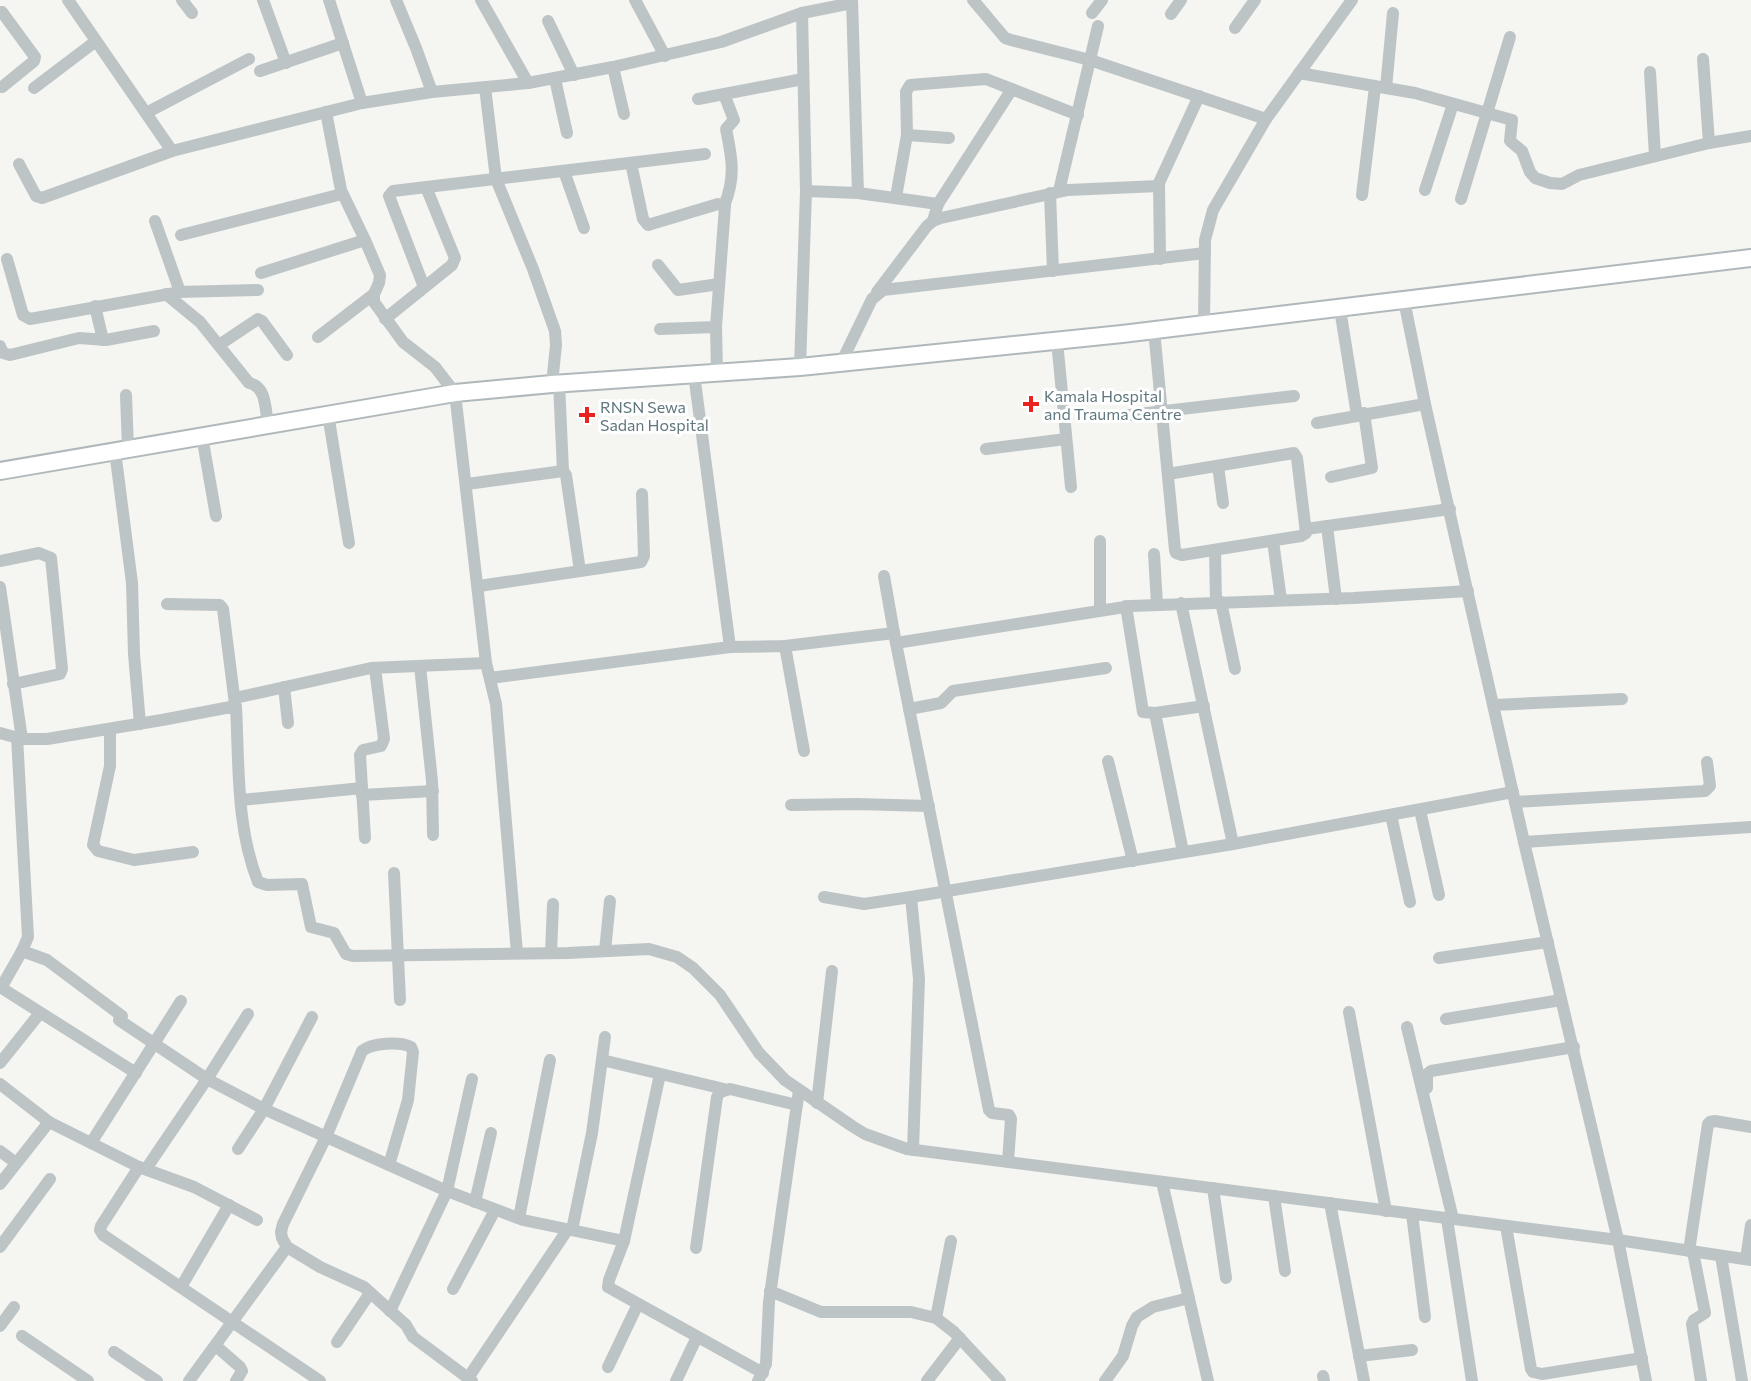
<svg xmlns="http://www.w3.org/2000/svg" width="1751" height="1381" font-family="Commissioner,sans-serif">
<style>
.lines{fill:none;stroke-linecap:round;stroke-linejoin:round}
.secondary-casing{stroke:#b0b8bb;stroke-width:20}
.street{stroke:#bdc4c6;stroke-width:12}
.secondary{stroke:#fff;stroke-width:16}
.poi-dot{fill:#e9231e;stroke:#fff;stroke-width:2}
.labels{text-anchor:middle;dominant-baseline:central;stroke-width:6;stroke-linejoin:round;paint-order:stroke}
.poi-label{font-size:16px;fill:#5f777e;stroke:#fff;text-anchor:start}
</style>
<rect width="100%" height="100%" fill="#f5f5f1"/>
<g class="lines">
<defs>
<path id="secondary" d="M 0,471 L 455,393 L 552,384 L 800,367 L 1122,334 L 1751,258"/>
</defs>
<use href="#secondary" class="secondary-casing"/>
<g class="street">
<path d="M 68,0 L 172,151"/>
<path d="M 182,0 L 192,13"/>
<path d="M 263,0 L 286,63"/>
<path d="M 329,0 L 362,103"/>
<path d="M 396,0 L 416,48 L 432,92"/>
<path d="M 481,0 L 528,83"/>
<path d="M 635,0 L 665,56"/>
<path d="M 852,0 L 858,193"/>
<path d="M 973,0 L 1005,38 L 1011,40 L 1090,60 L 1266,119"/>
<path d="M 2,12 L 35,57 L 34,61 L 2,87"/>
<path d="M 1092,13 L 1102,0"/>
<path d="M 1171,14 L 1181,0"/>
<path d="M 548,21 L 574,75"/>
<path d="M 1235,28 L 1255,0"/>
<path d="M 1703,59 L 1709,143"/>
<path d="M 613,67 L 624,114"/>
<path d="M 260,71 L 343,43"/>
<path d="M 1650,72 L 1655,156"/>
<path d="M 1299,73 L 1415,93 L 1512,120 L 1510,141 L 1522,151 L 1530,172 L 1535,178 L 1550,183 L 1562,184 L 1579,175 L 1709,143 L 1751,136"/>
<path d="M 555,79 L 567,133"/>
<path d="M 485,87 L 496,179 L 533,269 L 555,331 L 556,345 L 552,384"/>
<path d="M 34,88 L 96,41"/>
<path d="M 1386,88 L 1393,13"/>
<path d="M 698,99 L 803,79"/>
<path d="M 326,112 L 341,190 L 365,240 L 380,275 L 379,283 L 374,294 L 374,302 L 403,342 L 435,367 L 455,393 L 486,663 L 496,704 L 517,953"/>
<path d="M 146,113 L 249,59"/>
<path d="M 907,135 L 949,138"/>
<path d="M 631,163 L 643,219 L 648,225 L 718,204 L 725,206 L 716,327 L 717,373"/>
<path d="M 19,164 L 36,196 L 42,198 L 172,151 L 362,103 L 432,92 L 528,83 L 613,67 L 721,42 L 802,13 L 852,3"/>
<path d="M 564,171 L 584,228"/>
<path d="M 1425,190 L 1453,104"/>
<path d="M 806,191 L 858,193 L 938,204"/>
<path d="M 1059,191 L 1098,26"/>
<path d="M 1050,193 L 1053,271"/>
<path d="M 1362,195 L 1375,87"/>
<path d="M 896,197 L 907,135 L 906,92 L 910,85 L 986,79 L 1078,115"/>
<path d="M 1461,199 L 1510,37"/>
<path d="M 724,206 C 736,177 732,158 726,129 L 734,120 L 724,94"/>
<path d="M 933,221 L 938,204 L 1012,89"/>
<path d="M 181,235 L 342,194"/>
<path d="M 7,259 L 23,315 L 30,319 L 175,293 L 179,289 L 155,221"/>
<path d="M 1160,259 L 1159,183 L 1199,96"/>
<path d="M 658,265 L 678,290 L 719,284"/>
<path d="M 261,273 L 365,240"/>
<path d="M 424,287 L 389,196 L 393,191 L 705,154"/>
<path d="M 178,292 L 258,290"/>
<path d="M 877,292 L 927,226 L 933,221 L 941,218 L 1068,190 L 1159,186"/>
<path d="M 166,294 L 200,322 L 249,383 C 267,387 265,409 268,425"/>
<path d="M 1404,300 L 1425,404 L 1524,842 L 1618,1240 L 1646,1381"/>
<path d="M 95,306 L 103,340"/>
<path d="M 1340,309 L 1357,415"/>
<path d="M 385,319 L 452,265 L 455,258 L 426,187"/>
<path d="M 1204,325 L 1205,240 L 1213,210 L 1266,119 L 1352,0"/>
<path d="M 660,329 L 716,327"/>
<path d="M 1154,330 L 1175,550 L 1176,553 L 1182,555 L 1301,536 L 1306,533 L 1297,458 L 1294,453 L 1168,474"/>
<path d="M 318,337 L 374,294"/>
<path d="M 1057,341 L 1071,487"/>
<path d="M 219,345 L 258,319 L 262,321 L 287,355"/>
<path d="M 0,346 L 3,353 L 10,355 L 79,338 L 106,340 L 154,331"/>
<path d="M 841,363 L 872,299 L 883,290 L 1205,253"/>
<path d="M 800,367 L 806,191 L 802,13"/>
<path d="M 694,374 L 730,647"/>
<path d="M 559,383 L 563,471"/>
<path d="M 126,395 L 128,449"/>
<path d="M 328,414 L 349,543"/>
<path d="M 1113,417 L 1294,396"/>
<path d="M 1317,423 L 1425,404"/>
<path d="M 202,436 L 216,516"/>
<path d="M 986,449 L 1066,439"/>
<path d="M 115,451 L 132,583 L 134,654 L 140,724"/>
<path d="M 1218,466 L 1223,503"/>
<path d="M 1331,477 L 1372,468 L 1364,413"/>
<path d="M 467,484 L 563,471 L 566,475 L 580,571"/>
<path d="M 1327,526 L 1336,599"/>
<path d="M 1306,529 L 1450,509"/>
<path d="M 1100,541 L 1100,611"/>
<path d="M 1273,541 L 1281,600"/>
<path d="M 1215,550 L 1216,602"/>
<path d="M 1154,554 L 1157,604"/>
<path d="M 0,561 L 39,553 L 51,558 L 62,669 L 60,674 L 13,684"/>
<path d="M 884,576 L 894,633 L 989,1110 L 992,1113 L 1009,1115 L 1011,1119 L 1008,1162"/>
<path d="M 479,586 L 641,562 L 644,556 L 642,494"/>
<path d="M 0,587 L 22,739"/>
<path d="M 1221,602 L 1235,669"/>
<path d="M 1181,603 L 1233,844"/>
<path d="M 167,604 L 220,605 L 223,609 L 235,704"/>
<path d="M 1126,606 L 1143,712 L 1155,713 L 1204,706"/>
<path d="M 896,643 L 1131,606 L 1354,598 L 1468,591"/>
<path d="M 785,646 L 804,751"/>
<path d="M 420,666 L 432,781 L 433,835"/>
<path d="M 490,678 L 730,647 L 785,646 L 894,633"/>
<path d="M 284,687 L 288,723"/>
<path d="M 235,698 L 371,668 L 486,663"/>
<path d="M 1494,705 L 1622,699"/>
<path d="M 909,709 L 941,703 L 953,691 L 1106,668"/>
<path d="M 1155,713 L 1183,852"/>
<path d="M 110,729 L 110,766 L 93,845 L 98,851 L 134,860 L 193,852"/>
<path d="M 0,733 L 22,739 L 47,739 L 162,720 L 236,706 C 239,764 236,827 258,882 L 267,885 L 302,884 L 311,927 L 334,933 L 346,954 L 353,956 L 568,953 L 649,949 L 677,957 L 693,968 L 720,995 L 759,1053 L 785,1080 L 852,1126 L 865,1134 L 907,1149 L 1618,1240 L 1751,1260"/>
<path d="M 1108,761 L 1133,861"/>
<path d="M 362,795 L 433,791"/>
<path d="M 241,800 L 362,788"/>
<path d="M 1515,802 L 1705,791 L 1710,786 L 1707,762"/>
<path d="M 791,805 L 857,804 L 929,806"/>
<path d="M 1420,810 L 1439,895"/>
<path d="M 1391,815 L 1410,902"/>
<path d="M 365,838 L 360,755 L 363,750 L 381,746 L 384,739 L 375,668"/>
<path d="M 1524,842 L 1751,827"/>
<path d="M 394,873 L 400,1000"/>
<path d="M 824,897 L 864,904 L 911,897 L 1233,844 L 1513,792"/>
<path d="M 911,897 L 919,979 L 913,1150"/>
<path d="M 22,951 L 47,960 L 122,1016"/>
<path d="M 605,951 L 610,901"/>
<path d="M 551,953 L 553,904"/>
<path d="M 1439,958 L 1548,942"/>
<path d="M 0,987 L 136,1073"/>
<path d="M 1,988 L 22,951 L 28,937 L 17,737"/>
<path d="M 1349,1012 L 1386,1211"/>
<path d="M 1446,1019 L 1561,1000"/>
<path d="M 119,1020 L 207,1079 L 264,1109 L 447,1191 L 523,1220 L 624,1241"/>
<path d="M 1407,1027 L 1453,1219"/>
<path d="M 602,1060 L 724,1089"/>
<path d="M 0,1063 L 40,1013"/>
<path d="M 660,1074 L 624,1241 L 609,1280 L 608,1287 L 763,1373"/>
<path d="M 0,1084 L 49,1122 L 139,1167 L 194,1187 L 257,1220"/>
<path d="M 1427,1088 L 1427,1074 L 1431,1071 L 1574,1047"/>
<path d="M 817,1103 L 832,971"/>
<path d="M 91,1143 L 181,1001"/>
<path d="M 238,1149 L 264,1109 L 312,1017"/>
<path d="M 0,1151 L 16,1163"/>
<path d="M 389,1165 L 408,1100 L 413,1052 L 411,1047 C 400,1041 372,1043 362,1051 L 326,1137 L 283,1224 L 281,1232 L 282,1238 L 287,1247 L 320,1267 L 364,1287 L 406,1325 L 413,1337 L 472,1381"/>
<path d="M 139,1167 L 101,1226 L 100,1230 L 103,1235 L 320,1381"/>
<path d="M 146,1169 L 207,1079 L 248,1014"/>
<path d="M 1162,1182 L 1208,1381"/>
<path d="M 0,1184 L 49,1122"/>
<path d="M 1213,1188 L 1226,1278"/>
<path d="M 1274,1196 L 1285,1271"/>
<path d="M 475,1202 L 491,1133"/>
<path d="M 1330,1203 L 1364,1381"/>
<path d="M 1412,1214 L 1425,1317"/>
<path d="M 519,1218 L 550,1060"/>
<path d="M 1447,1219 L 1472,1381"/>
<path d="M 1506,1226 L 1531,1369 L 1533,1372 L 1542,1374 L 1642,1358"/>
<path d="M 572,1230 L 592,1133 L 605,1037"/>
<path d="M 0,1247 L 50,1179"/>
<path d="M 696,1248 L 717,1097 L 720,1092 L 730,1089 L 797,1105"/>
<path d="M 1689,1251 L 1708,1124 L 1710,1122 L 1715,1121 L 1751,1127"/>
<path d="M 1693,1252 L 1705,1313 L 1694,1320 L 1692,1324 L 1701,1381"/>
<path d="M 1721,1256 L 1742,1381"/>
<path d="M 1746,1259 L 1751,1225"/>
<path d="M 181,1287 L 229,1205"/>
<path d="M 453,1289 L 495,1210"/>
<path d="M 770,1291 L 821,1312 L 911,1312 L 936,1318 L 954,1332 L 1000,1381"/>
<path d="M 390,1311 L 447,1191 L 472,1079"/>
<path d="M 936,1318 L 951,1241"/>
<path d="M 0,1326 L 14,1307"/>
<path d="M 22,1336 L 88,1381"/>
<path d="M 337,1342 L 370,1293"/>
<path d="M 216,1346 L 240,1367 L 242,1371 L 236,1381"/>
<path d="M 114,1352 L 157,1381"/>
<path d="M 1359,1356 L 1412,1350"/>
<path d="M 608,1367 L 638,1304"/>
<path d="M 1323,1376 L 1324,1381"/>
<path d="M 468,1378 L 568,1229"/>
<path d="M 189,1381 L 287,1247"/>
<path d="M 676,1381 L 697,1337"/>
<path d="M 758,1381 L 766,1364 L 769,1302 L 799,1090"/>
<path d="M 927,1381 L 960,1338"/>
<path d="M 1105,1381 L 1123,1356 L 1132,1326 L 1137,1317 L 1153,1307 L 1189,1298"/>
</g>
<use href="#secondary" class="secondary"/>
</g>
<g class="poi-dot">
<path d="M1028 395h6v6h6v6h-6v6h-6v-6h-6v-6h6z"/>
<path d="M584 406h6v6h6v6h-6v6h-6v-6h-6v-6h6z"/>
</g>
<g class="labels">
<g class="poi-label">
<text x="1044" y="395">Kamala Hospital<tspan x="1044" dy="18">and Trauma Centre</tspan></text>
<text x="600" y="406">RNSN Sewa<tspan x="600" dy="18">Sadan Hospital</tspan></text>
</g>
</g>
</svg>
